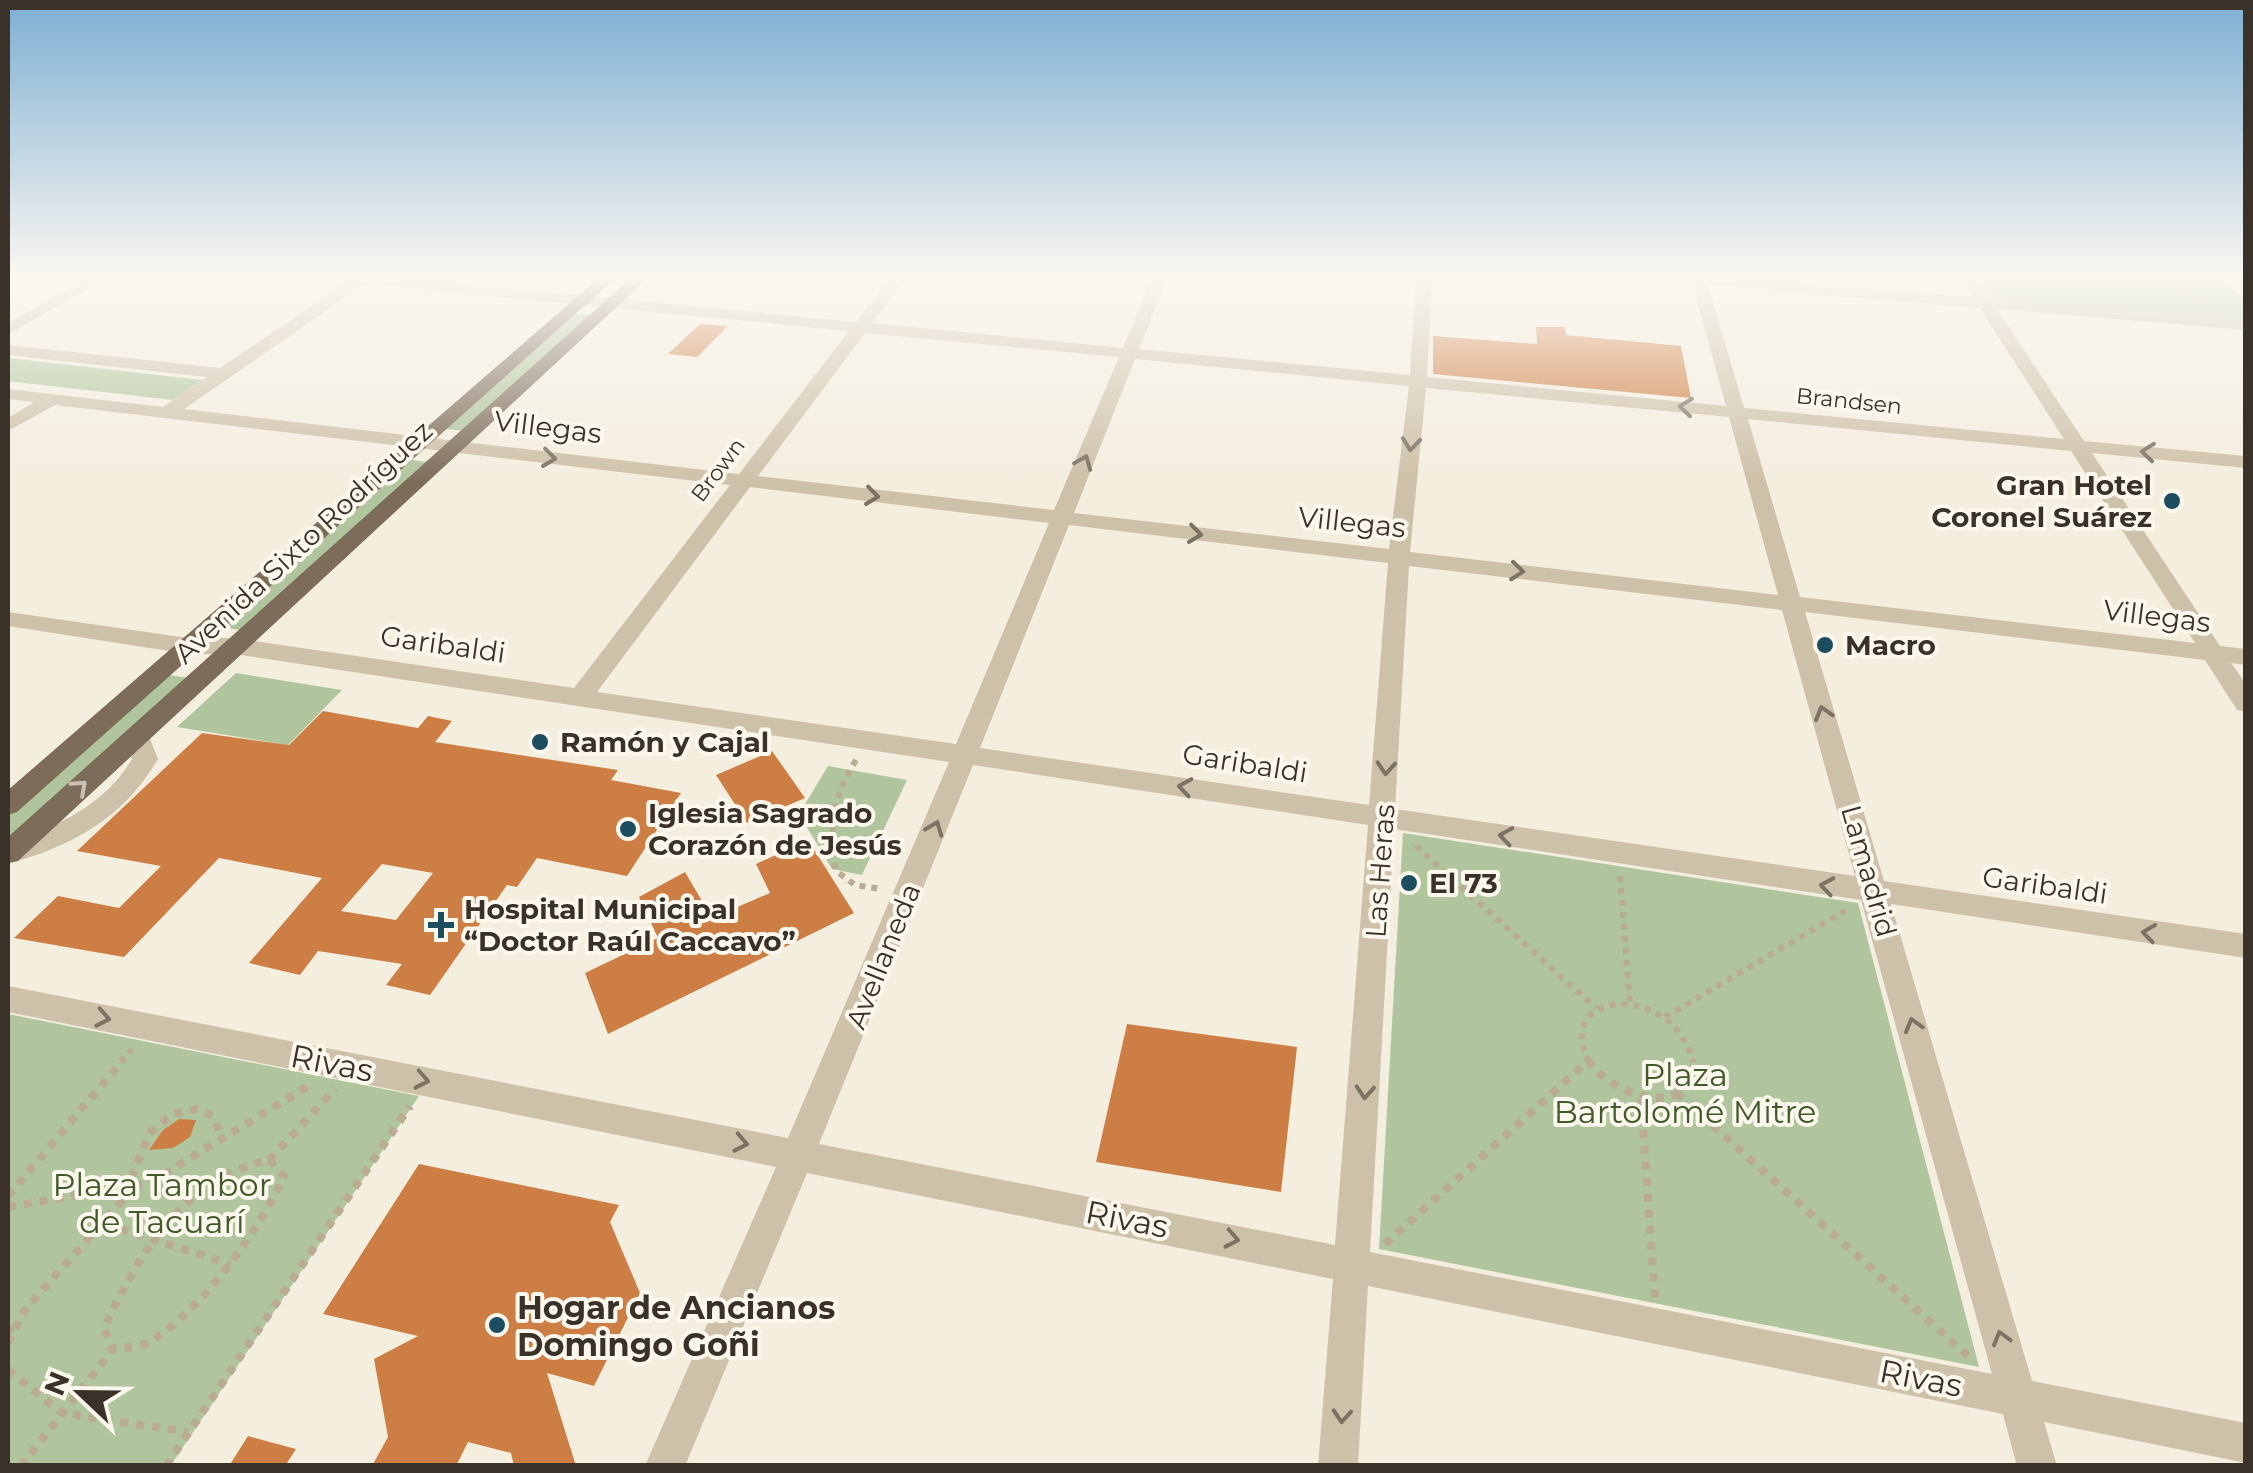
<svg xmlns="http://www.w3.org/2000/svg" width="2253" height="1473" font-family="Montserrat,sans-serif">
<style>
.green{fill:#b0c59d}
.building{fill:#cd7e44;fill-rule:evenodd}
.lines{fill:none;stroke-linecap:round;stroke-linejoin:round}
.path-far2{stroke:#baab93;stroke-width:4;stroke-dasharray:4 4;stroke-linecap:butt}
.path-far1{stroke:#baab93;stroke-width:6;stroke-dasharray:6 6;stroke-linecap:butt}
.path{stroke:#baab93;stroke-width:8;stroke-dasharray:8 8;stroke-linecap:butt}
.minor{fill:#cec1a9;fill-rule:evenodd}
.major{fill:#7d6c5a;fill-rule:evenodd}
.oneway{stroke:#7d7263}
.oneway2{stroke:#c9bfb2}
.poi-dot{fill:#1c4e5f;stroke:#fbf7ec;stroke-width:4}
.labels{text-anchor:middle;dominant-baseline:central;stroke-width:8;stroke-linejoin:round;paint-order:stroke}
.far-street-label{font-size:22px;fill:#3a3229;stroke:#fbf7ec}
.street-label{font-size:28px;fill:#3a3229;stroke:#fbf7ec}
.poi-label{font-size:28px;font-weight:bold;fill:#3a3229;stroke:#fbf7ec;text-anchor:start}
.near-street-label{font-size:32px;fill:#3a3229;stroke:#fbf7ec}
.near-park-label{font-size:32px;fill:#415a2b;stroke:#fbf7ec}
.near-poi-label{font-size:32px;font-weight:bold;fill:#3a3229;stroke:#fbf7ec;text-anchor:start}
</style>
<rect width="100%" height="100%" fill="#f4eedf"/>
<g class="green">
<path d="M 1978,277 L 2222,277 L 2245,300 L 2245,321 L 1994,300 Z"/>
<path d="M 576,314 L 592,315 L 465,431 L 446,429 Z"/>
<path d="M 8,358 L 202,380 L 173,400 L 8,381 Z"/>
<path d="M 411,460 L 429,462 L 240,630 L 219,627 Z"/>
<path d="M 236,673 L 342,690 L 288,745 L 177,727 Z"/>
<path d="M 168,675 L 189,678 L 8,839 L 8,814 Z"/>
<path d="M 828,766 L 907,780 L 862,875 L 832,869 L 799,814 Z"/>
<path d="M 1403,833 L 1858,903 L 1979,1367 L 1379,1249 Z"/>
<path d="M 8,1014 L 419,1096 L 171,1465 L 8,1465 Z"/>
</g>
<g class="building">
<path d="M 700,324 L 728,326 L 697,357 L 668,354 Z"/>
<path d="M 1536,327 L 1565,327 L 1566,335 L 1681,346 L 1691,398 L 1433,374 L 1433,336 L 1537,344 Z"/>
<path d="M 323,711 L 418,728 L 428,716 L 452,721 L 435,742 L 618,770 L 611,780 L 681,793 L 627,876 L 537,858 L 517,887 L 507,885 L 430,995 L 386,985 L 402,964 L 318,951 L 300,975 L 249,963 L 322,878 L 219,858 L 124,957 L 14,938 L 58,896 L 119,908 L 161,866 L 77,851 L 202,733 L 289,745 ZM 382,864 L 433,873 L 396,920 L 341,911 Z"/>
<path d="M 772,751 L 805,798 L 747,823 L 716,775 Z"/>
<path d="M 808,840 L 854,913 L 608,1034 L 585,973 L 658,938 L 639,897 L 685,872 L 712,918 L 770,893 L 756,864 Z"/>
<path d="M 1127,1024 L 1297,1047 L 1281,1192 L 1096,1162 Z"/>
<path d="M 179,1119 L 196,1120 L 190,1137 L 173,1148 L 149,1150 L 163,1130 Z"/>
<path d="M 419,1164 L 619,1205 L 610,1222 L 640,1293 L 594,1386 L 547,1373 L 576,1466 L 514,1466 L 511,1453 L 468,1442 L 456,1466 L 372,1466 L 388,1437 L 374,1359 L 418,1336 L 323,1314 Z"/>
<path d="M 248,1436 L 296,1449 L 285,1466 L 229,1466 Z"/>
</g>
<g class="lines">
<g class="path-far2">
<path d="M 2098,277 L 2116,297"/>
<path d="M 2136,277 L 2214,304"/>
<path d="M 2020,289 L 2047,277"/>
</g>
<g class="path-far1">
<path d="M 856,760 C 833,797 828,828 836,871 L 855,885 L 882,889"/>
<path d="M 1416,846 L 1596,1008"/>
<path d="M 1620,876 L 1630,1003"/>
<path d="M 1665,1017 L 1848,909"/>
<path d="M 121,1062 L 132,1049"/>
<path d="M 1589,1062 C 1551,988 1674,982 1693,1062"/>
</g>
<g class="path">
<path d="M 1588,1060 C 1609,1096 1697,1123 1692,1060"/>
<path d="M 1677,1093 L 1968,1356"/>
<path d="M 1641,1098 L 1655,1300"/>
<path d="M 269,1160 L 335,1089"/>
<path d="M 269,1160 L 284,1176 C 261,1228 201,1311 151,1341 C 141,1348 125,1347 113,1349 L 104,1328 C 139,1254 184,1178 269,1160 Z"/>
<path d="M 8,1196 L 123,1060"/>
<path d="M 8,1207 L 151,1182 L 310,1085"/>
<path d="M 105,1224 L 230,1264"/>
<path d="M 1385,1244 L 1587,1062"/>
<path d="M 8,1326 L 12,1335"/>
<path d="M 8,1343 L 24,1311 L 121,1202 L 150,1133 L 172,1114 L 197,1109 L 213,1116 L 222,1138"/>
<path d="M 8,1370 L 62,1413 L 188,1432"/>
<path d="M 21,1466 L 113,1349"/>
<path d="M 166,1466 L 410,1106"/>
</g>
<g class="minor">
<path d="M 91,277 L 110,277 L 8,334 L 8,323 Z"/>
<path d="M 336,277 L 392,277 L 856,322 L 891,277 L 907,277 L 872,323 L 1123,348 L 1152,277 L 1168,277 L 1139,349 L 1410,375 L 1416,277 L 1432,277 L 1427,377 L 1726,406 L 1692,283 L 1664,277 L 1727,277 L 1973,297 L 1960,277 L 1976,277 L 1990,299 L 2246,320 L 2246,330 L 1997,309 L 2084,441 L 2246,456 L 2246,468 L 2092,453 L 2220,646 L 2246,649 L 2246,665 L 2231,663 L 2246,684 L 2246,712 L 2237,710 L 2205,660 L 1805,612 L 1884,881 L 2246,934 L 2246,958 L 1891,904 L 2032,1381 L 2246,1423 L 2246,1463 L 2044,1422 L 2057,1466 L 2017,1466 L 2003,1414 L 1368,1286 L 1358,1466 L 1318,1466 L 1333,1279 L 807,1173 L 685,1466 L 645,1466 L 776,1167 L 8,1012 L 8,986 L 788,1138 L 949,762 L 234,654 L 188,654 L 8,626 L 8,612 L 188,638 L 234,638 L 574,688 L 730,485 L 55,405 L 8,431 L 8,418 L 34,402 L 8,399 L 8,389 L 163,407 L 207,377 L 8,355 L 8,345 L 220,368 L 347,282 ZM 365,284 L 849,331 L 739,474 L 184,409 ZM 1708,285 L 1980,308 L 2064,439 L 1744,408 ZM 865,333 L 1119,357 L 1054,510 L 758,476 ZM 1135,359 L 1409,386 L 1389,549 L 1074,513 ZM 1426,388 L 1729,417 L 1778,595 L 1410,552 ZM 1748,419 L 2071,451 L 2195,643 L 1800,597 ZM 750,487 L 1049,523 L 956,744 L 597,692 ZM 1069,525 L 1388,563 L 1369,805 L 980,748 ZM 1409,566 L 1782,610 L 1855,876 L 1395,809 ZM 973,765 L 1368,825 L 1335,1245 L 819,1144 ZM 1394,829 L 1861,900 L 1992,1374 L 1370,1252 Z"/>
<path d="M 2226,277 L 2243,277 L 2246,293 Z"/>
<path d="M 137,726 L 146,729 L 158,759 C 124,818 72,846 8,864 L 8,843 C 57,827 105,805 132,759 L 125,735 Z"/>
</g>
<g class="major">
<path d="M 600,277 L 617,277 L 17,812 L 8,815 L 8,790 Z"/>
<path d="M 632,277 L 649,277 L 18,861 L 8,863 L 8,837 Z"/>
</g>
</g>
<defs><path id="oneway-chevron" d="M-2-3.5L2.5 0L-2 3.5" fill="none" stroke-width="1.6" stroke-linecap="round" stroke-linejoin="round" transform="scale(2.5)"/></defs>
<g class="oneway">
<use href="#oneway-chevron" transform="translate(1686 407) rotate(-174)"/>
<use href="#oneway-chevron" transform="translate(1411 444) rotate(96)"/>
<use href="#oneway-chevron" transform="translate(2148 452) rotate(-174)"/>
<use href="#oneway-chevron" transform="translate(549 458) rotate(7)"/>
<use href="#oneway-chevron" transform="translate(1084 462) rotate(-68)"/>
<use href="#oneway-chevron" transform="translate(872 496) rotate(7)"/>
<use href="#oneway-chevron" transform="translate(1195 534) rotate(7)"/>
<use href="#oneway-chevron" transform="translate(1517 571) rotate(6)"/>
<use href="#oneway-chevron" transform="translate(1823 713) rotate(-106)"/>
<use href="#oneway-chevron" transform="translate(1386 768) rotate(94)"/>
<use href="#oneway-chevron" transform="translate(1185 787) rotate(-171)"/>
<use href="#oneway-chevron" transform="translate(935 828) rotate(-69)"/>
<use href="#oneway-chevron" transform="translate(1506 836) rotate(-171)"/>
<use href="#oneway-chevron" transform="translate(1827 886) rotate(-171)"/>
<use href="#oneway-chevron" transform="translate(2149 933) rotate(-172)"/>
<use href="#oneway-chevron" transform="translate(103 1018) rotate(11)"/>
<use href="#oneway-chevron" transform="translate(1913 1025) rotate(-106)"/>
<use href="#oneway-chevron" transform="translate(422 1080) rotate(11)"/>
<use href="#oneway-chevron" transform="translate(1365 1092) rotate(94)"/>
<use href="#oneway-chevron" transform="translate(741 1143) rotate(11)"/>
<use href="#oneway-chevron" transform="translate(1232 1239) rotate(11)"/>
<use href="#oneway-chevron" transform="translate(2001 1338) rotate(-106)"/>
<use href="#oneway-chevron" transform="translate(1342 1416) rotate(94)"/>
</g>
<use class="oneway2" href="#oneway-chevron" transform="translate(80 787) rotate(-42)"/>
<linearGradient id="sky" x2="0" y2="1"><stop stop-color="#7dafd3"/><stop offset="0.57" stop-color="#faf7f1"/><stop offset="1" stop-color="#faf7f1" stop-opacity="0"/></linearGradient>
<rect width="2253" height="483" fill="url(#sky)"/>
<g class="poi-dot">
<circle cx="2172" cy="501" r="10"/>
<circle cx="1825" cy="645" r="10"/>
<circle cx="540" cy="742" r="10"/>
<circle cx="628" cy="829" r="10"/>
<circle cx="1409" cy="883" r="10"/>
<path d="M436 910h10v10h10v10h-10v10h-10v-10h-10v-10h10z"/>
<circle cx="497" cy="1325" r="10"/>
</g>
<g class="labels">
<g class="far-street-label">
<text transform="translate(1849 401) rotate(6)">Brandsen</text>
<text transform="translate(718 470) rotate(-53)">Brown</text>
</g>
<g class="street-label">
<text transform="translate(548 427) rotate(7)">Villegas</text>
<text transform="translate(1352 522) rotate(6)">Villegas</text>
<text transform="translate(303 542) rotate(-43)">Avenida Sixto Rodríguez</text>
<text transform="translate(2157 616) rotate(7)">Villegas</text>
<text transform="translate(443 644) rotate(8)">Garibaldi</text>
<text transform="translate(1245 763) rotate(9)">Garibaldi</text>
<text transform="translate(1380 871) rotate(-86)">Las Heras</text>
<text transform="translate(1869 871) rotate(74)">Lamadrid</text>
<text transform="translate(2045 885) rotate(8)">Garibaldi</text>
<text transform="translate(883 956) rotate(-68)">Avellaneda</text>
</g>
<g class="poi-label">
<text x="2152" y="485" text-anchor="end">Gran Hotel<tspan x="2152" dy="32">Coronel Suárez</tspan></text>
<text x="1845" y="645">Macro</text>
<text x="560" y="742">Ramón y Cajal</text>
<text x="648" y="813">Iglesia Sagrado<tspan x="648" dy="32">Corazón de Jesús</tspan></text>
<text x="1429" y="883">El 73</text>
<text x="464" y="909">Hospital Municipal<tspan x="464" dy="32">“Doctor Raúl Caccavo”</tspan></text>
</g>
<g class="near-street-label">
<text transform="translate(332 1063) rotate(11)">Rivas</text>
<text transform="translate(1127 1219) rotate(11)">Rivas</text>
<text transform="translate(1921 1378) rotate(11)">Rivas</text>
</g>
<g class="near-park-label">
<text x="1685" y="1074">Plaza<tspan x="1685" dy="37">Bartolomé Mitre</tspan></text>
<text x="162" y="1184">Plaza Tambor<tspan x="162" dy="37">de Tacuarí</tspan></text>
</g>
<g class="near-poi-label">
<text x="517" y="1307">Hogar de Ancianos<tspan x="517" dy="37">Domingo Goñi</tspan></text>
</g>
</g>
<rect width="2253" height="1473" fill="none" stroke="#3a3229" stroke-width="20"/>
<g transform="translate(80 1393) rotate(292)" stroke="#fbf7ec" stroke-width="8" paint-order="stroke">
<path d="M0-8L18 38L0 25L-18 38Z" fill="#3a3229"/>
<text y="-15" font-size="28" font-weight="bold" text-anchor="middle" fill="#3a3229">N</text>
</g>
</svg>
